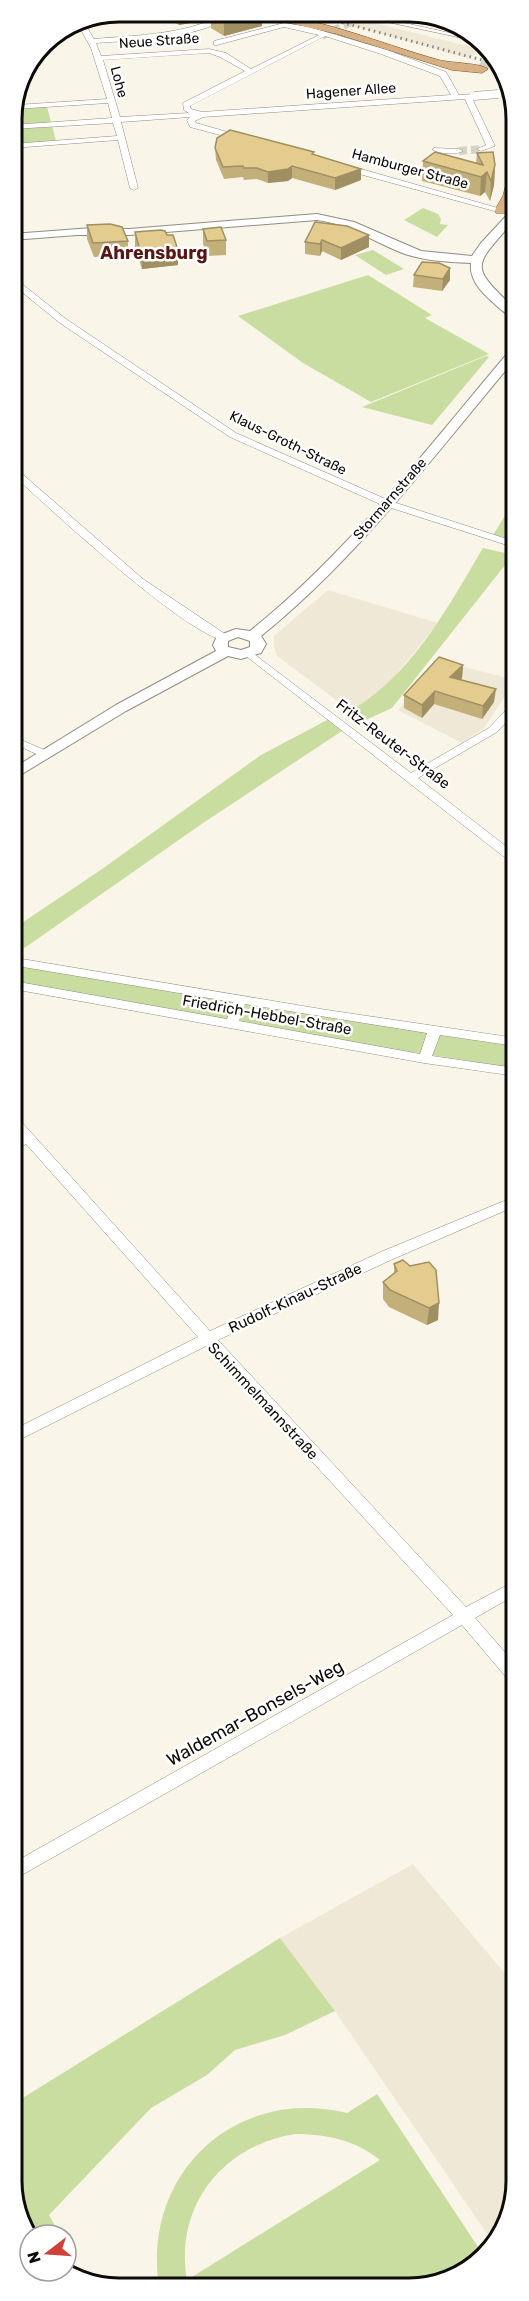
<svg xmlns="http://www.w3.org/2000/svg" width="529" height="2301" font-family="Rubik,sans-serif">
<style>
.built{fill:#efe8d6}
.green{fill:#cadda0;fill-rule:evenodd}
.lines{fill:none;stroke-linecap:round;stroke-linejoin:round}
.street-tunnel{stroke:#d6d2c6;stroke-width:8;stroke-dasharray:8 4;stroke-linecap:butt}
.secondary-tunnel{stroke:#d6d2c6;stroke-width:10;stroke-dasharray:10 5;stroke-linecap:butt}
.street-casing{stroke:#918d82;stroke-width:1}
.secondary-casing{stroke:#918d82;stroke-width:2}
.primary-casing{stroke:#7f5423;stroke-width:1}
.street{fill:#fff;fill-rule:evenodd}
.secondary{fill:#fff;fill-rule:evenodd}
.primary{fill:#d7b084;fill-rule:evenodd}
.rail{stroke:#88857c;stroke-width:3;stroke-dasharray:1.5 4;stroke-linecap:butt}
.street-bridge-casing{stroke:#918d82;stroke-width:9;stroke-linecap:butt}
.street-bridge{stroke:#fff;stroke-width:8}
.wall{fill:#c3af7a}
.shaded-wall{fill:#9f8f63}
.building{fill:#e3cc8e;stroke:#9f8f63;stroke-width:1.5}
.labels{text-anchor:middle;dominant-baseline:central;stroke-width:5;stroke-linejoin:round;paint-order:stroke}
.far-street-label{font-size:14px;fill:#0d0b07;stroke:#fff}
.street-label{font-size:15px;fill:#0d0b07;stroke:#fff}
.far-district-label{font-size:18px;font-weight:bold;fill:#5a1613;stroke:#fff}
.near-street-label{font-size:18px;fill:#0d0b07;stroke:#fff}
.rim{fill:none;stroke:#0d0b07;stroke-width:3}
</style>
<rect width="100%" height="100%" fill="#f9f5e8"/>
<g class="built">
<path d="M 304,14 L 339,14 L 480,49 L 470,59 L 376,32 Z"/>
<path d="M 328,590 L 438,623 L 395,676 L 374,697 L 351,711 L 277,656 L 274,647 L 274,636 Z"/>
<path d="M 436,660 L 516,680 L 484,728 L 462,743 L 398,710 Z"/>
<path d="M 413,1864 L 517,1988 L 517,2188 L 494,2244 L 335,2011 L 280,1938 Z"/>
</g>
<g class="green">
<path d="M 47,107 L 56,141 L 12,144 L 14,109 Z"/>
<path d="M 423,208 L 438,214 L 441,219 L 440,224 L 448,225 L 437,237 L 404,220 Z"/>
<path d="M 373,250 L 404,269 L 386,275 L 355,255 Z"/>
<path d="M 368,275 L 432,315 L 425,318 L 489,354 L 371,402 L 303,363 L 238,316 Z"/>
<path d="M 486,356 L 489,357 L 432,425 L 362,407 Z"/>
<path d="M 516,498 L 516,541 L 493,535 Z"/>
<path d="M 483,548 L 513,555 L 392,708 L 359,723 L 345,714 C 411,678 446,610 483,548 Z"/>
<path d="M 329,719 L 345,729 L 203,823 L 13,956 L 13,929 L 102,869 L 261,755 Z"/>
<path d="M 13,960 L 39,969 L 516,1045 L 516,1068 L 325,1039 L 13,984 Z"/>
<path d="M 280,1938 L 335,2011 L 285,2035 L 235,2050 L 207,2075 L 151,2108 L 49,2215 L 60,2235 L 31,2235 L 13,2196 L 13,2104 Z"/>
<path d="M 377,2094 L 484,2256 L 424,2288 L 159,2287 C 142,2174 234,2086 347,2113 ZM 295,2134 C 325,2134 356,2140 380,2160 L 187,2280 C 174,2206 223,2145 295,2134 Z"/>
</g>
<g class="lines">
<g class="street-tunnel">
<path d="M 322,36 L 366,15"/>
<path d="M 459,151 L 481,149"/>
</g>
<path class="secondary-tunnel" d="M 482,69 L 493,54"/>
<defs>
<g id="street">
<path d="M 226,13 L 235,13 C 202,39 137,40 96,43 L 101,56 L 209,49 L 226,53 L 251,69 L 319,35 L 284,27 L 217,45 L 214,45 L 214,41 L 284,23 L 309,27 L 387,50 L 446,72 L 459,95 L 474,94 L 478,96 L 472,98 L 495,146 L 481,151 L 477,149 L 486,145 L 465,99 L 203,117 L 195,121 L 196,123 L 245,137 L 246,139 L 242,141 L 190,127 L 187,120 L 190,117 L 121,122 L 138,188 L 134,190 L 130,188 L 118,140 L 12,148 L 12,144 L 117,136 L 113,123 L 12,129 L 12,125 L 112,118 L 108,103 L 14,109 L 16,105 L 107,99 L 91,48 L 76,21 L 82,19 L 94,39 C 138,35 187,35 226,13 ZM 325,36 L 381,54 L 440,76 L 451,95 L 202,112 L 191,109 L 190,106 ZM 209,53 L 220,57 L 245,71 L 183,103 L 184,110 L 189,113 L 120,117 L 103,60 Z"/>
<path d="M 355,15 L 368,15 L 473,38 L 481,42 Z"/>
<path d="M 498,92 L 510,93 L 512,97 L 495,96 L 494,94 Z"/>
<path d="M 434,148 L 459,149 L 463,151 C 456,155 440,154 433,150 Z"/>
<path d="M 341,165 L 347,165 L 505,210 L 498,212 L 341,169 Z"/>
<path d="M 12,276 L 66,319 L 236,433 L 390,501 L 516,542 L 516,548 L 382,505 L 230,437 L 60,323 L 12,284 Z"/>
<path d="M 12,465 L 143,579 L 228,636 L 228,640 C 197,646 41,501 12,474 Z"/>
<path d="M 250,651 L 411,773 L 489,728 L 512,704 L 516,703 L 516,712 L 497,732 L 418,778 L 516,854 L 516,864 L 512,863 L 246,656 L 245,654 Z"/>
<path d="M 12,736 L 49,752 L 51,754 L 45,757 L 41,756 L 12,743 Z"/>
<path d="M 22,959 L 327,1010 L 516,1038 L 516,1046 L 440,1035 L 432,1056 L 516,1068 L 516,1076 L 424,1063 L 13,989 L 13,981 L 227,1019 L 233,1002 L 23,967 L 13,970 L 13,962 ZM 245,1004 L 427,1033 L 420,1054 L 239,1021 Z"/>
<path d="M 13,1116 L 18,1118 L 210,1331 L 383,1251 L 516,1196 L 516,1206 L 393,1259 L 218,1340 L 466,1607 L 517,1580 L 517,1594 L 475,1618 L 517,1666 L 517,1685 L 511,1683 L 462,1625 L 13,1880 L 13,1863 L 453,1615 L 206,1346 L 13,1443 L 13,1430 L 198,1337 L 26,1144 L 13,1151 L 13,1140 L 19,1136 L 13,1129 Z"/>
</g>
<g id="secondary">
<path d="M 317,214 L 354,222 L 421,251 L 472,256 L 481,243 L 507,215 L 515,215 L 515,219 C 474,268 467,263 516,310 L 516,320 L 512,319 C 496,304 468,287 471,263 C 449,262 426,261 405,254 C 375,243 350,224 317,220 L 129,235 L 77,235 L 12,240 L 12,234 L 92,228 L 129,229 Z"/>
<path d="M 516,347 L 516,358 C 435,454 359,557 261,636 L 266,644 L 261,653 L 241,659 L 228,656 L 126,711 L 12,780 L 12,769 L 116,705 L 216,651 L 213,645 L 217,636 L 236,629 L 250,631 C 350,551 429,446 512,348 ZM 238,637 L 250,641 L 250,647 L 241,650 L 228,647 L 228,641 Z"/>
</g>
<g id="primary">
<path d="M 247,13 C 315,14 374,42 439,60 C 450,63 481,63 488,69 L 482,73 L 452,70 L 337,34 Z"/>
<path d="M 516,169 L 516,193 L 506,213 L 496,213 L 495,210 L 503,196 L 509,173 Z"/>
</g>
</defs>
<use href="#street" class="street-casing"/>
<use href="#secondary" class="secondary-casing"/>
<use href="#primary" class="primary-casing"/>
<use href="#street" class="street"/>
<use href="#secondary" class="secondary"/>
<use href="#primary" class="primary"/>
<path class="rail" d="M 310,14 L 497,64"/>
<defs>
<path id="street-bridge" d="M 474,96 L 498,94"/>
</defs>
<use href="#street-bridge" class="street-bridge-casing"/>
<use href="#street-bridge" class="street-bridge"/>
</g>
<g class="wall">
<path d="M 156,12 L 211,13 L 201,21 L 179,25 Z"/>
<path d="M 211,15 L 262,26 L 224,36 L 211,28 Z"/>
<path d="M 215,148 L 313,154 L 361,169 L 361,180 L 335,190 L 292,178 L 288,181 L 268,183 L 257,179 L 244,180 L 243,177 L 224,179 L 216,160 Z"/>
<path d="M 477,153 L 495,165 L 494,185 L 490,201 L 485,192 L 480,196 L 422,181 L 423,161 L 476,163 Z"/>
<path d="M 315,222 L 369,247 L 341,260 L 322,251 L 320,256 L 305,254 L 305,242 Z"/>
<path d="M 87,225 L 128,241 L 128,255 L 94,257 L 87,239 Z"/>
<path d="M 203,229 L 226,240 L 226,255 L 207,256 L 203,244 Z"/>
<path d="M 135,232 L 178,265 L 142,269 L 135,247 Z"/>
<path d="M 450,268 L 450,280 L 442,291 L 413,287 L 414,275 Z"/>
<path d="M 463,665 L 462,678 L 461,680 L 494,702 L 482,719 L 434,704 L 422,718 L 404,708 L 404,695 Z"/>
<path d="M 403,1260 L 438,1320 L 427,1325 L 389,1307 L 383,1299 L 383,1282 L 394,1273 L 394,1264 Z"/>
</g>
<g class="shaded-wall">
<path d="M 202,13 L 211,13 L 201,21 L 179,25 L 179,18 Z"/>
<path d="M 258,14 L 262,14 L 262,26 L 224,36 L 224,22 Z"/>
<path d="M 495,165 L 494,185 L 490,201 L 491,181 Z"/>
<path d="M 292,166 L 292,178 L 288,181 L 268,183 L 268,172 Z"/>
<path d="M 361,169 L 361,180 L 335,190 L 335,178 Z"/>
<path d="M 487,172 L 485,192 L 480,196 L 481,177 Z"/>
<path d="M 369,235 L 369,247 L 341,260 L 341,248 Z"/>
<path d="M 322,240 L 322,251 L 320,256 L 320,244 Z"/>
<path d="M 178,250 L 178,265 L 142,269 L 141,254 Z"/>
<path d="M 450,268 L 450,280 L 442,291 L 443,279 Z"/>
<path d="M 463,665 L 462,678 L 449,690 L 450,677 Z"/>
<path d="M 496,689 L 494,702 L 482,719 L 483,706 Z"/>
<path d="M 435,691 L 434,704 L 422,718 L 422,705 Z"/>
<path d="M 439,1303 L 438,1320 L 427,1325 L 429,1308 Z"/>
</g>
<g class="building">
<path d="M 169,13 L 202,13 L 179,18 Z"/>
<path d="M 215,13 L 258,14 L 224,22 L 211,15 Z"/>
<path d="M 230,130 L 314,152 L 312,154 L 361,169 L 335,178 L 292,166 L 288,169 L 268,172 L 257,168 L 244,168 L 243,166 L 223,167 L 215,148 L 217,138 Z"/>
<path d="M 435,152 L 483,165 L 477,153 L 493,152 L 495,165 L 491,181 L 487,172 L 481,177 L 423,161 Z"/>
<path d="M 315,222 L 347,226 L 369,235 L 341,248 L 322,240 L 320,244 L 305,242 Z"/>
<path d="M 110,224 L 122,227 L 128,241 L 93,243 L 87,225 Z"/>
<path d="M 221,227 L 226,240 L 207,241 L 203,229 Z"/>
<path d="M 161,230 L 165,231 L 167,235 L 173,235 L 178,250 L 141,254 L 135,232 Z"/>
<path d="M 422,262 L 439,263 L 450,268 L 443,279 L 414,275 Z"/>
<path d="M 439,657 L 463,665 L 450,677 L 496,689 L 483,706 L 435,691 L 422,705 L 404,695 Z"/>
<path d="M 403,1260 L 410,1266 L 429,1262 L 436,1270 L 439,1303 L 429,1308 L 390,1290 L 383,1282 L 397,1271 L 394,1264 Z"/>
</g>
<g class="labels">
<g class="far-street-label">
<text transform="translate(159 41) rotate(-4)">Neue Straße</text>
<text transform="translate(119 82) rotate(75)">Lohe</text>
<text transform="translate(351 91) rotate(-4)">Hagener Allee</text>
<text transform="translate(410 169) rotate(15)">Hamburger Straße</text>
<text transform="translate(288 443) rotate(26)">Klaus-Groth-Straße</text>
<text transform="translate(390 499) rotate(-49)">Stormarnstraße</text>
</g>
<g class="street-label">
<text transform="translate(393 744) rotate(37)">Fritz-Reuter-Straße</text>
<text transform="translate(267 1015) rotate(10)">Friedrich-Hebbel-Straße</text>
<text transform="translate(295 1298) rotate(-25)">Rudolf-Kinau-Straße</text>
<text transform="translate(263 1401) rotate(47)">Schimmelmannstraße</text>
</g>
<g class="far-district-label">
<text x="154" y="253">Ahrensburg</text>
</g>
<g class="near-street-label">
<text transform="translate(255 1713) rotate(-29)">Waldemar-Bonsels-Weg</text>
</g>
</g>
<path d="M0 0H529V2301H0ZM119 22H409A97 97 0 0 1 506 119V2181A97 97 0 0 1 409 2278H119A97 97 0 0 1 22 2181V119A97 97 0 0 1 119 22Z" fill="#fff" fill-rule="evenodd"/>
<path class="rim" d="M119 22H409A97 97 0 0 1 506 119V2181A97 97 0 0 1 409 2278H119A97 97 0 0 1 22 2181V119A97 97 0 0 1 119 22Z"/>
<g transform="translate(48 2253) rotate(253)"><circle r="28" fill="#ffffff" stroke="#9e9d9c" stroke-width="1.5"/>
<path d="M0-4.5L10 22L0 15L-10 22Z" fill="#cf403b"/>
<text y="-9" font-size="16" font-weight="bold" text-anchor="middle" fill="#0d0b07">N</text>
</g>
</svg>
